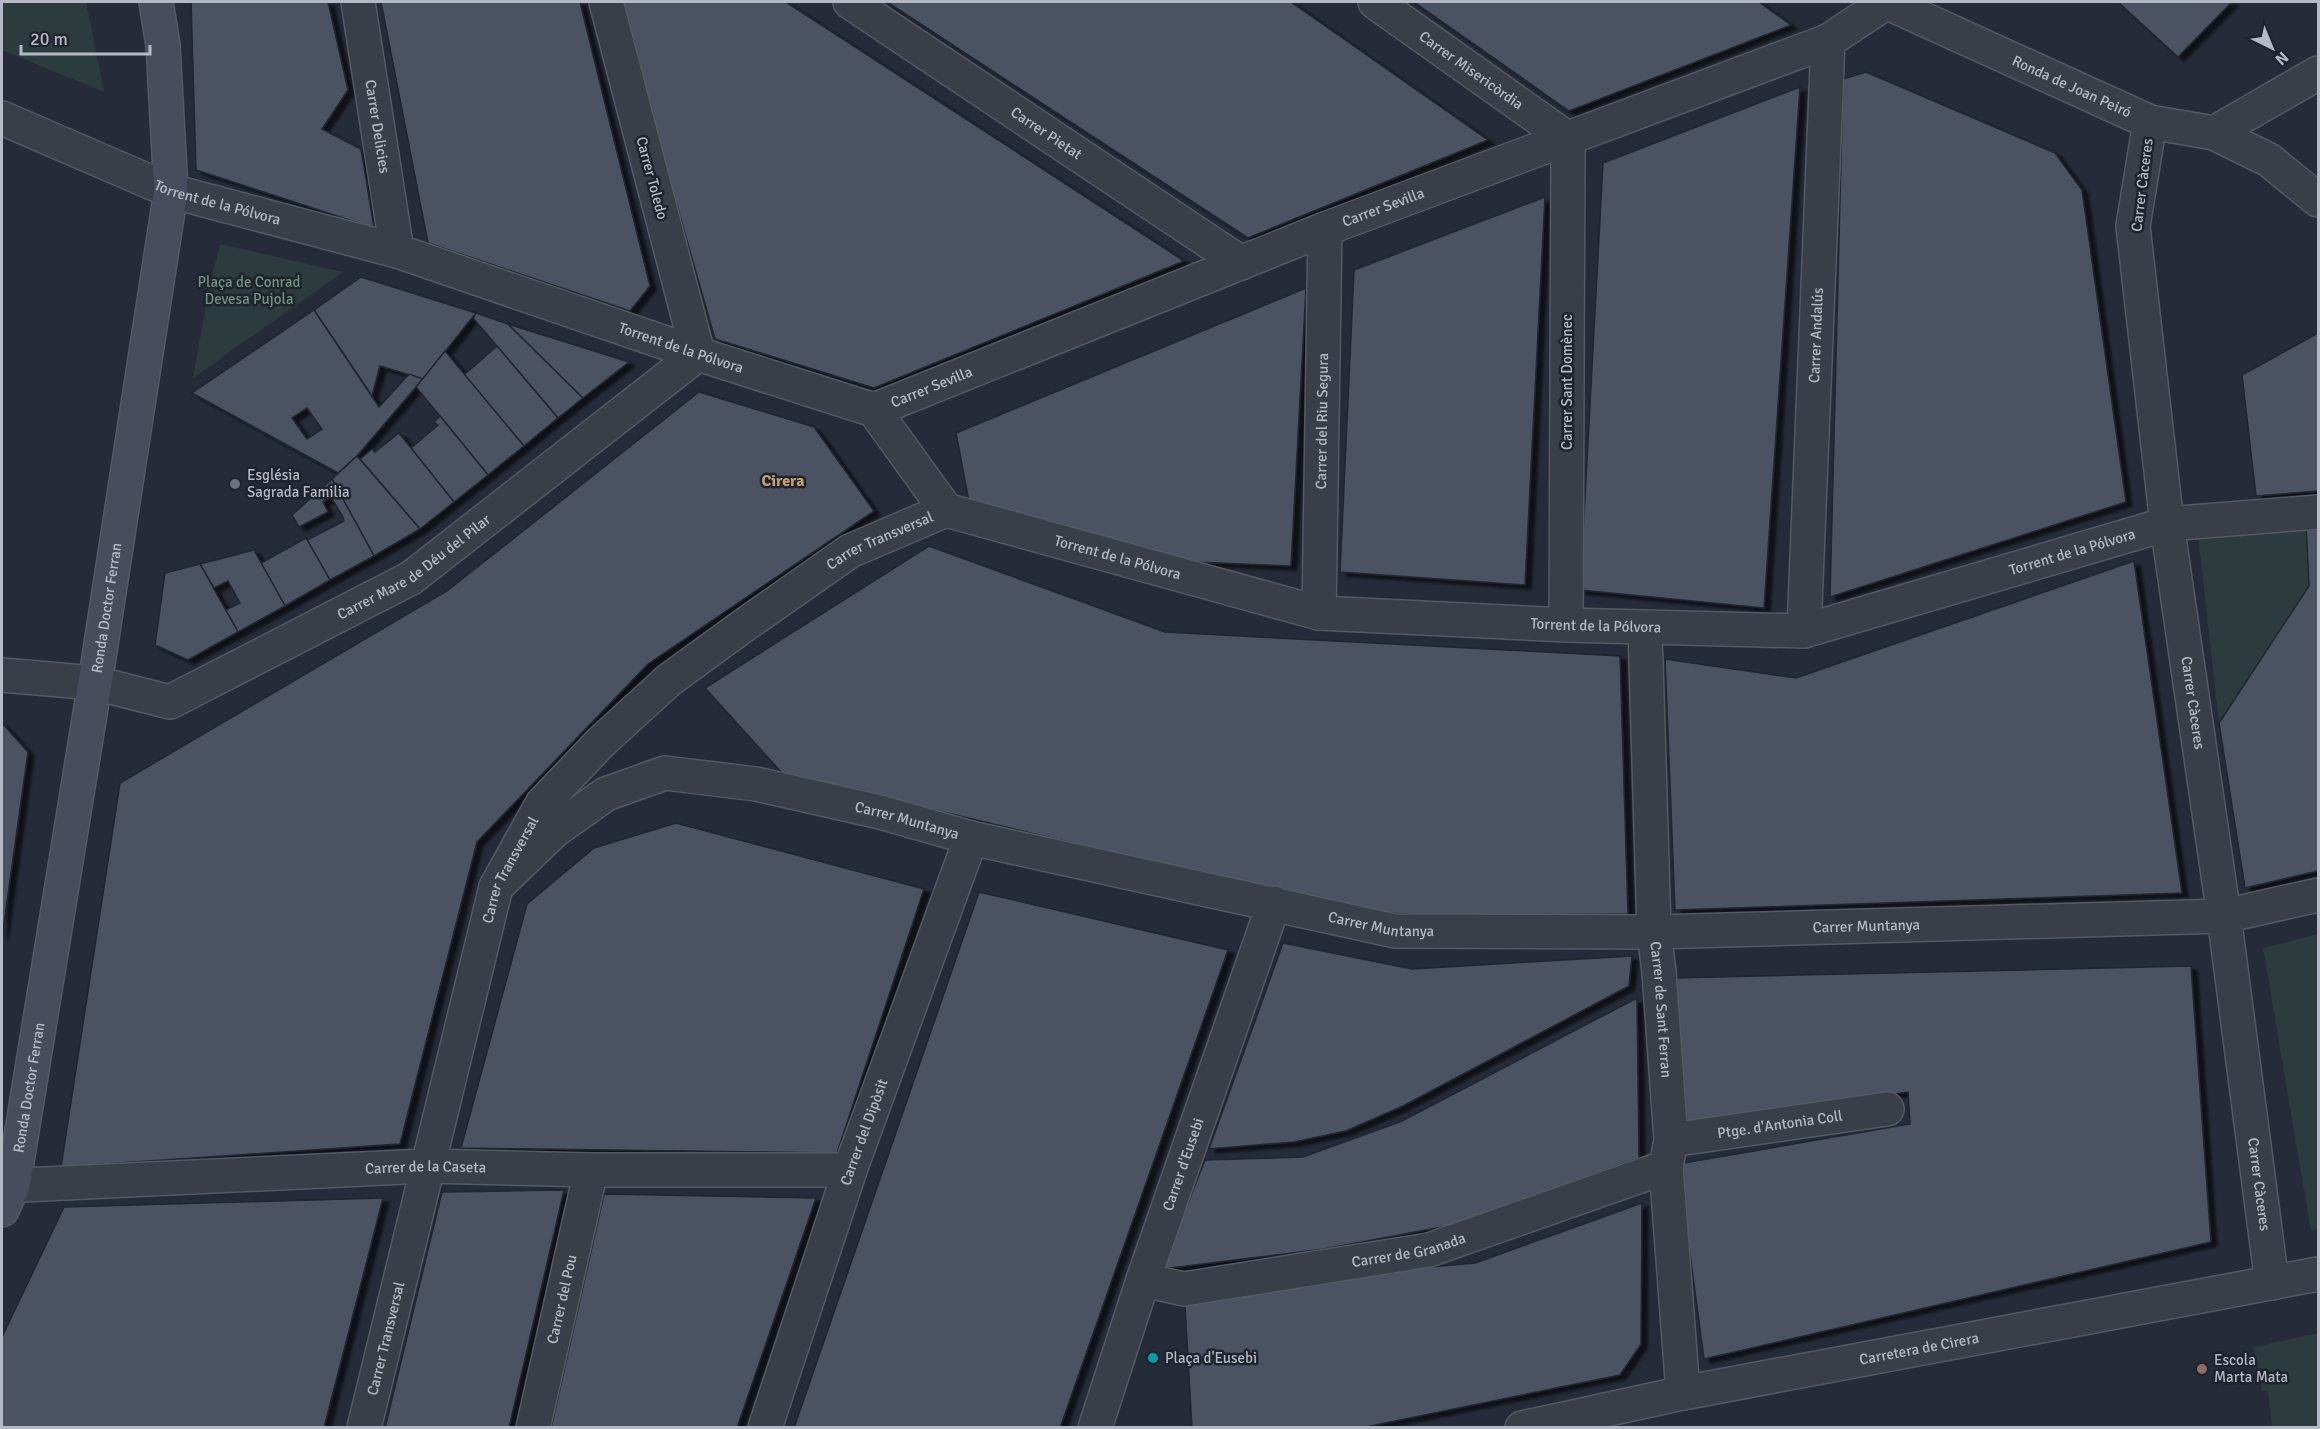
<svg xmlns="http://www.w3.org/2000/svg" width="2320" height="1429" font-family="Signika,sans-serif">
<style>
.green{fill:#2c3b3e}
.building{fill:#4c5362;stroke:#202530;stroke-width:1.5;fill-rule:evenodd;filter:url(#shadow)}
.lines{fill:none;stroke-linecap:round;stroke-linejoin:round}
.street-casing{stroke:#545964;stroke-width:36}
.secondary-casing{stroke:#545964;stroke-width:36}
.street{stroke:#393e49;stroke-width:33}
.secondary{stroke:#484c5c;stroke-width:33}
.worship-dot{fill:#6b7280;stroke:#1e232e;stroke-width:2}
.culture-dot{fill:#0f9aa8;stroke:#1e232e;stroke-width:2}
.education-dot{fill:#8d6e63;stroke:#1e232e;stroke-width:2}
.labels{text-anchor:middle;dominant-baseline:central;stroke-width:5;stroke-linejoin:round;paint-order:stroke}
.street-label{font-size:15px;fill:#b5b9c5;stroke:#1e232e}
.park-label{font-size:15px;fill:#6f937c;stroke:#1e232e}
.poi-label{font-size:15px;fill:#b5b9c5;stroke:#1e232e;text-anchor:start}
.neighbourhood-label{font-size:16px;font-weight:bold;fill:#c6a06e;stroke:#1e232e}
</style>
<defs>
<filter id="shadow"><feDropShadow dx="6" dy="4" stdDeviation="1.5" flood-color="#0009"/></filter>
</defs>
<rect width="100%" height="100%" fill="#262b39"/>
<g class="green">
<path d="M 2,2 L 86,2 L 104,92 L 2,50 Z"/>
<path d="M 220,244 L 343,272 L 193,378 L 208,294 Z"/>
<path d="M 2306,523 L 2309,586 L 2219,723 L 2198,534 Z"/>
<path d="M 2318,934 L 2318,1229 L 2311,1231 L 2263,948 Z"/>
<path d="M 2318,1333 L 2318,1427 L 2272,1427 L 2268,1392 L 2262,1391 L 2254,1347 Z"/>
</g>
<g class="building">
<path d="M 191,2 L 328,2 L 348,90 L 322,129 L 361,149 L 374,228 L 196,170 Z"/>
<path d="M 381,2 L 580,2 L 650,286 L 630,311 L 428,243 Z"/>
<path d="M 619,2 L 786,2 L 1184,261 L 874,388 L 715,339 Z"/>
<path d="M 887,2 L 1291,2 L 1488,140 L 1248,238 Z"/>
<path d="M 1414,2 L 1759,2 L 1791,25 L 1569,111 Z"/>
<path d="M 2118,2 L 2232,2 L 2178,57 Z"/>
<path d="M 1866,72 L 2055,153 L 2082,190 L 2126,502 L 1830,597 L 1843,79 Z"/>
<path d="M 1800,87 L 1764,608 L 1580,590 L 1603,163 Z"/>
<path d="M 1545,197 L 1525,585 L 1340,572 L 1354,270 Z"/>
<path d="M 361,277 L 476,313 L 423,379 L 380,366 L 372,396 L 314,310 Z"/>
<path d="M 1306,288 L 1291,566 L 1169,561 L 969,502 L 956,433 Z"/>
<path d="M 314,310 L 379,407 L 409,374 L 423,379 L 357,456 L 338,473 L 192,393 ZM 307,408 L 322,429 L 307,439 L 292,418 Z"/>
<path d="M 476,313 L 508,324 L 583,398 L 558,418 L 473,318 Z"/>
<path d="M 508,324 L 629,362 L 583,398 Z"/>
<path d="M 2318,333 L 2318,491 L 2256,496 L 2242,375 Z"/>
<path d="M 497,346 L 558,418 L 524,446 L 464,375 Z"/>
<path d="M 445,351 L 524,446 L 488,475 L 416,387 Z"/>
<path d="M 699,392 L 814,427 L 874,511 L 648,664 L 477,842 L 400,1144 L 61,1167 L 120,783 L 447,591 Z"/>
<path d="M 440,416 L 488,475 L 454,502 L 411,448 L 438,425 L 434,422 Z"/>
<path d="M 399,433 L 454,502 L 420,529 L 360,459 L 372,449 L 375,452 Z"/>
<path d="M 357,456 L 420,529 L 374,556 L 332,479 Z"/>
<path d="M 332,479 L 374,556 L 330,580 L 307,540 L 344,521 L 343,517 L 331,497 L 323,502 L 328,512 L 299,527 L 292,515 Z"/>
<path d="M 2306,523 L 2318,523 L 2318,871 L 2245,888 L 2219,723 L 2309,586 Z"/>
<path d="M 306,538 L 330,580 L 285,606 L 261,563 Z"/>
<path d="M 929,546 L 1165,632 L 1620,656 L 1628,914 L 1435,916 L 1375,912 L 1047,837 L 782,773 L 705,688 Z"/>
<path d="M 254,550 L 285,606 L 238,632 L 226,610 L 240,603 L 228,581 L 214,588 L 200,564 Z"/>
<path d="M 2134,561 L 2182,893 L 1675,910 L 1665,659 L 1796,678 Z"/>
<path d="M 200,564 L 238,632 L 188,660 L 155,645 L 165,573 Z"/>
<path d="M 2,723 L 28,752 L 2,937 Z"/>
<path d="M 676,823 L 924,889 L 837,1153 L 461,1148 L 527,904 L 594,848 Z"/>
<path d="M 979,892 L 1228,950 L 1060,1428 L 794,1428 Z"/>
<path d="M 1283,943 L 1412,969 L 1632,956 L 1629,986 L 1403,1106 L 1346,1131 L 1294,1142 L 1209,1149 Z"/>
<path d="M 2191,966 L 2211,1242 L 1704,1359 L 1678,1164 L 1910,1124 L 1908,1092 L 1687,1124 L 1674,978 Z"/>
<path d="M 1637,998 L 1639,1158 L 1453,1225 L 1324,1249 L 1162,1269 L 1205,1160 L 1303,1157 L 1402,1121 Z"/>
<path d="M 564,1190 L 509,1428 L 385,1428 L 442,1192 Z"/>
<path d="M 604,1194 L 816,1198 L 737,1428 L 551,1428 Z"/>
<path d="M 383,1198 L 324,1428 L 2,1428 L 2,1337 L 64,1207 Z"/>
<path d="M 1642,1203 L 1641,1344 L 1620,1375 L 1361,1428 L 1192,1428 L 1184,1289 L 1475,1263 Z"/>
</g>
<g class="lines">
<defs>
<g id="street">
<path id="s1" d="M 358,2 L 397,251"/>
<path id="s2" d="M 850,2 L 1241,263"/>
<path id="s3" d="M 1375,2 L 1568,139 L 1566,625"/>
<path id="s4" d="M 1886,2 L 2150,122 L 2214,133 L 2269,160 L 2318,200"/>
<path id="s5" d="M 2,118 L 171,191 L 397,251 L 698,354 L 874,410 L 946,510 L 1319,613 L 1566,625 L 1804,631 L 2167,524 L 2318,512"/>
<path id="s6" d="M 2150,122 L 2133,226 L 2167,524 L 2224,916 L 2272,1283"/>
<path d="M 2214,133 L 2318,73"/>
<path id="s7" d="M 874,410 L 1325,229 L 1828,41 L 1887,2"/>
<path id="s8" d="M 1319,613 L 1325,229"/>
<path id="s9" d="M 1645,628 L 1654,932 L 1659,972 L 1671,1140 L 1666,1167 L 1683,1393"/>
<path id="s10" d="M 1804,631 L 1828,41"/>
<path id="s11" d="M 2,675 L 95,683 L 170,702 L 411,578 L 698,354 L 606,2"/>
<path id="s12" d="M 496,887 L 554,831 L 606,794 L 665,773 L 756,784 L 880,812 L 971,838 L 1395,931 L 1654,932 L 2224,916 L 2318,895"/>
<path id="s13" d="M 1671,1140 L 1887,1109"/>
<path id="s14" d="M 2,1186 L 426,1166 L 591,1170 L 850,1170"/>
<path id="s15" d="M 1143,1280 L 1184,1289 L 1429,1250 L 1666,1167"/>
<path id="s16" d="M 364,1428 L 496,887 L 542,804 L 601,742 L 669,680 L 743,626 L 850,551 L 946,510"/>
<path id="s17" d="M 533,1428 L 591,1170"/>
<path id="s18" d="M 765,1428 L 850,1170 L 971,838"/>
<path id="s19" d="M 1095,1428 L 1143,1280 L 1274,903"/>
<path id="s20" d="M 1522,1428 L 1683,1393 L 2318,1274"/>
</g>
<g id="secondary">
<path id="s21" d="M 2,1210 L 13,1186 L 95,683 L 171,191 L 163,45 L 156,2"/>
</g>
</defs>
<use href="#street" class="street-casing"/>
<use href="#secondary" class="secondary-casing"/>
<use href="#street" class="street"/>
<use href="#secondary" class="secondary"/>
</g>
<circle class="worship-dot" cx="235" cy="484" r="6"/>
<circle class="culture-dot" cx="1153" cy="1358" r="6"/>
<circle class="education-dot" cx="2202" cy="1369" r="6"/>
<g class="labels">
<g class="street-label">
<text stroke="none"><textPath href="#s3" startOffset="118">Carrer Misericòrdia</textPath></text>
<text stroke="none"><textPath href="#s4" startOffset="204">Ronda de Joan Peiró</textPath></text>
<text stroke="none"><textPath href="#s1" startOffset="126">Carrer Delicies</textPath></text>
<text stroke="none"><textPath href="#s2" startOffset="236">Carrer Pietat</textPath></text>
<text transform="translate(652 178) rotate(75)">Carrer Toledo</text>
<text transform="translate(2142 185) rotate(-83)">Carrer Càceres</text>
<text stroke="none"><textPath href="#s5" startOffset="232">Torrent de la Pólvora</textPath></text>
<text stroke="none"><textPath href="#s7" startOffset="548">Carrer Sevilla</textPath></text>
<text stroke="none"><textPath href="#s10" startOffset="296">Carrer Andalús</textPath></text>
<text stroke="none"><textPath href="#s5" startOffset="718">Torrent de la Pólvora</textPath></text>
<text transform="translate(1567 382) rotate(-90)">Carrer Sant Domènec</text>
<text stroke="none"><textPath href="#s7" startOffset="62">Carrer Sevilla</textPath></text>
<text stroke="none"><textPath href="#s8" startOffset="192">Carrer del Riu Segura</textPath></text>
<text stroke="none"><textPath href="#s16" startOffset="1083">Carrer Transversal</textPath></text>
<text stroke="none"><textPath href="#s5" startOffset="2196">Torrent de la Pólvora</textPath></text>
<text stroke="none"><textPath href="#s5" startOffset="1222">Torrent de la Pólvora</textPath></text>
<text stroke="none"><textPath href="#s11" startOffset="450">Carrer Mare de Déu del Pilar</textPath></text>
<text stroke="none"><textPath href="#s21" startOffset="612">Ronda Doctor Ferran</textPath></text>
<text stroke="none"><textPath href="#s5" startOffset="1708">Torrent de la Pólvora</textPath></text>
<text stroke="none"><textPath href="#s6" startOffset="586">Carrer Càceres</textPath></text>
<text stroke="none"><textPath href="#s12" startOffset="454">Carrer Muntanya</textPath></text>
<text stroke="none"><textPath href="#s16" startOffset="578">Carrer Transversal</textPath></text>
<text stroke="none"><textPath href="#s12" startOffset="940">Carrer Muntanya</textPath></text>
<text stroke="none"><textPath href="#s12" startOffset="1426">Carrer Muntanya</textPath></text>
<text stroke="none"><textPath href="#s9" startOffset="382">Carrer de Sant Ferran</textPath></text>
<text stroke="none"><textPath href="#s21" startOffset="126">Ronda Doctor Ferran</textPath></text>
<text stroke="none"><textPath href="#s13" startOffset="110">Ptge. d'Antonia Coll</textPath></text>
<text stroke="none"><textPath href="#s18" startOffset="312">Carrer del Dipòsit</textPath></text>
<text stroke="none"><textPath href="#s19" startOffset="278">Carrer d'Eusebi</textPath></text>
<text stroke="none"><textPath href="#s14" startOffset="424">Carrer de la Caseta</textPath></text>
<text stroke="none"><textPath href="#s6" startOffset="1072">Carrer Càceres</textPath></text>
<text stroke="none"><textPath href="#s15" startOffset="270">Carrer de Granada</textPath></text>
<text stroke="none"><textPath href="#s17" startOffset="132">Carrer del Pou</textPath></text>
<text stroke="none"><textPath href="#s16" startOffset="92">Carrer Transversal</textPath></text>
<text stroke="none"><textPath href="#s20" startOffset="405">Carretera de Cirera</textPath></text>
</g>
<g class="park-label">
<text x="249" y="282">Plaça de Conrad<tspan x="249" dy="17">Devesa Pujola</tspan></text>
</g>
<g class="poi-label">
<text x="247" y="475">Església<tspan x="247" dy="17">Sagrada Familia</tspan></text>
<text x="1165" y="1358">Plaça d'Eusebi</text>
<text x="2214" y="1360">Escola<tspan x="2214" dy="17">Marta Mata</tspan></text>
</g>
<g class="neighbourhood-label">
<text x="783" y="481">Cirera</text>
</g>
</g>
<rect width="2320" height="1429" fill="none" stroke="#b5b9c5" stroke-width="6"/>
<g transform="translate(2272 48) rotate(137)" stroke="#1e232e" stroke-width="4.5" paint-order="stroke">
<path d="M0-4.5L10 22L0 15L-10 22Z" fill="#b5b9c5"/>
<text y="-9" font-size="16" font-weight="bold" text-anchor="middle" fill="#b5b9c5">N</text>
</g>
<path d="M21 45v9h129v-9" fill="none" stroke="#b5b9c5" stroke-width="3"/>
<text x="30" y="45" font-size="18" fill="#b5b9c5" stroke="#1e232e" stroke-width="4.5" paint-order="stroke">20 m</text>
</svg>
